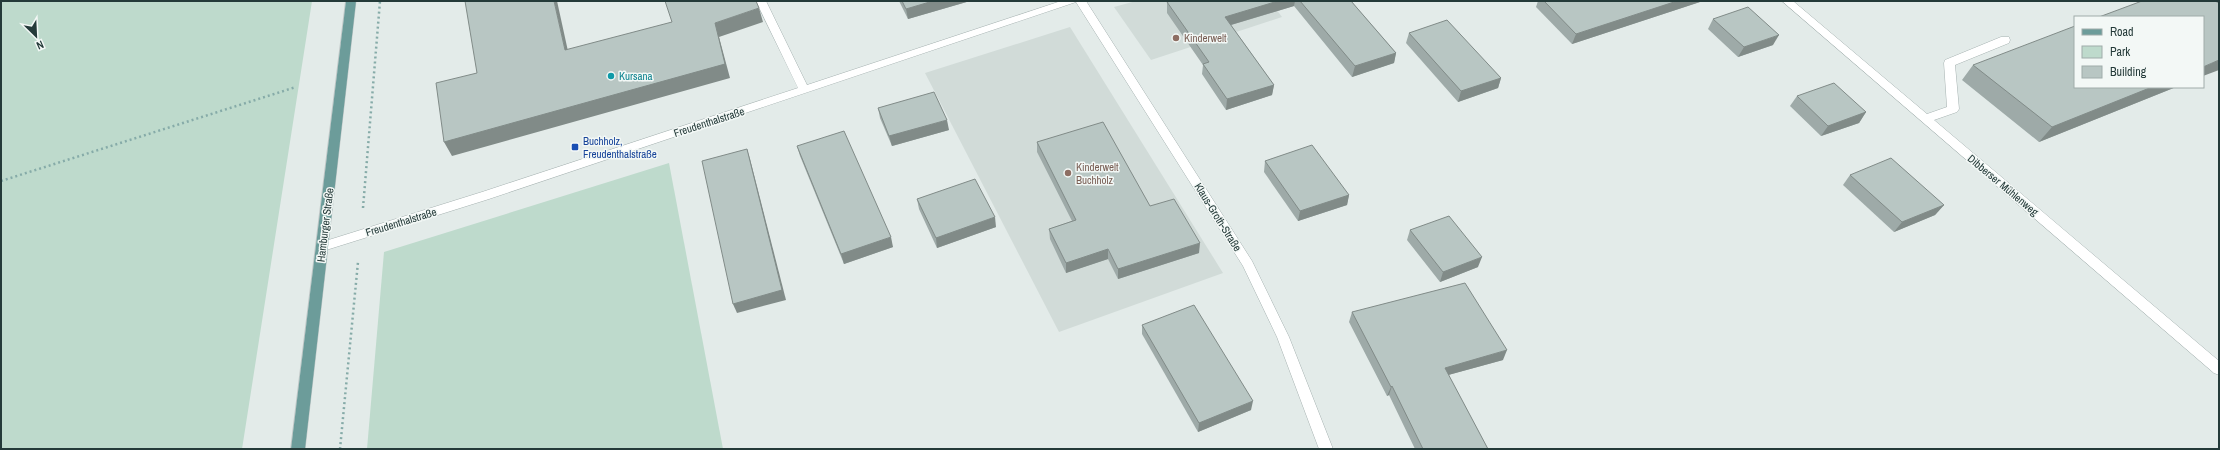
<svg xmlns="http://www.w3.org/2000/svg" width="2220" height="450" font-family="'Archivo Narrow',sans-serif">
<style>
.built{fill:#d1dbd8}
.green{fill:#bedacc}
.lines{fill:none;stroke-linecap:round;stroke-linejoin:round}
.minor-casing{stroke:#a6b2b1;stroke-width:1}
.major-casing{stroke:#c2c8c8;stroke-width:1}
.path{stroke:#86aba8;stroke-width:2.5;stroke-dasharray:2 3;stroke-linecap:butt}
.minor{fill:#fff;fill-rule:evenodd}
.major{fill:#6c9c9a;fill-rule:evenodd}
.wall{fill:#9eaaa8}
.shaded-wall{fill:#818b88}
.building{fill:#b8c6c3;stroke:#818b88}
.education-dot{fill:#8d6e63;stroke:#f3f8f6;stroke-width:1.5}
.culture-dot{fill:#0f9aa8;stroke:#f3f8f6;stroke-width:1.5}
.transit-dot{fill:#1a4fb4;stroke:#f3f8f6;stroke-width:1.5}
.labels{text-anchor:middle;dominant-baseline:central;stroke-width:3;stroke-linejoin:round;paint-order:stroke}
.education-label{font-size:11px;fill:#785e54;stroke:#f3f8f6;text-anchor:start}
.culture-label{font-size:11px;fill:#0d838f;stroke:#f3f8f6;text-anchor:start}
.street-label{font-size:11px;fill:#243a39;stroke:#f3f8f6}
.transit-label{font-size:11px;fill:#164399;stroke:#f3f8f6;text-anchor:start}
</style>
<rect width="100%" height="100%" fill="#e3ebe9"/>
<g class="built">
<path d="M 1136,1 L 1270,1 L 1282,17 L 1151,60 L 1114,7 Z"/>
<path d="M 1070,27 L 1223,273 L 1059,332 L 925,73 Z"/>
</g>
<g class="green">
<path d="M 1,1 L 312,1 L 242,449 L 1,449 Z"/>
<path d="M 669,163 L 723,449 L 367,449 L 384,252 Z"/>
</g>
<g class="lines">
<defs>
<g id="minor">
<path d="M 756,1 L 766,1 L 807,85 L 1061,1 L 1086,1 L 1252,261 L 1289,337 L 1333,449 L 1319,449 L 1277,337 L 1243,266 L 1076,2 L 489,199 L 323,251 L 319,249 L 317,246 L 319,243 L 482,192 L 798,88 Z"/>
<path d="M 1782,1 L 1793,1 L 1927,114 L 1947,107 L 1944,63 L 1945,60 L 2001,37 L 2009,37 L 2010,40 L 2009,43 L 1955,65 L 1959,109 L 1957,112 L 1934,120 L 2219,361 L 2219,375 L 2214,373 Z"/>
</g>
<path id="major" d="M 346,1 L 356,1 L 305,449 L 291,449 Z"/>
</defs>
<use href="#minor" class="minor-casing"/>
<use href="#major" class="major-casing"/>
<g class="path">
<path d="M 1,181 L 296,87"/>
<path d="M 363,208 L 380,1"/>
<path d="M 340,449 L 358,262"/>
</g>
<use href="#minor" class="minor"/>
<use href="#major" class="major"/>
</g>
<g class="wall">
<path d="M 899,1 L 970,1 L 908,19 Z"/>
<path d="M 1172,1 L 1351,1 L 1396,53 L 1394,63 L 1352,77 L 1294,6 L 1231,25 L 1274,85 L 1272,95 L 1226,110 L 1202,74 L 1203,65 L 1167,13 L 1167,2 Z"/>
<path d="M 1538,1 L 1703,1 L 1572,44 L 1536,7 Z"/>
<path d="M 1713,19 L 1773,45 L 1738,57 L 1708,29 Z"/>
<path d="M 1409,33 L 1501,78 L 1498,88 L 1458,102 L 1406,43 Z"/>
<path d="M 1973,65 L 2075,87 L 2176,87 L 2039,142 L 1962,80 Z"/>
<path d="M 1797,96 L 1866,112 L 1859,123 L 1821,136 L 1790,106 Z"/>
<path d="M 878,108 L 949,130 L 892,146 L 880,118 Z"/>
<path d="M 1037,142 L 1150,206 L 1199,253 L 1118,279 L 1108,259 L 1066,273 L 1050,239 L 1049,229 L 1072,221 L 1037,152 Z"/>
<path d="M 797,146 L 893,247 L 844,264 L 800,156 Z"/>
<path d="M 1265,161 L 1349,195 L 1347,205 L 1298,221 L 1264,172 Z"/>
<path d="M 1850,175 L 1944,205 L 1935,215 L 1894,232 L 1843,185 Z"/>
<path d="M 917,199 L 996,227 L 937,248 L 919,209 Z"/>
<path d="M 1410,230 L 1478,267 L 1440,282 L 1407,240 Z"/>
<path d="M 1352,312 L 1503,360 L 1448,375 L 1488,449 L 1415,449 L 1389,395 L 1387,396 L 1349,322 Z"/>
<path d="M 1142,325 L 1251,410 L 1198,432 L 1142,334 Z"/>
</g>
<g class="shaded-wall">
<path d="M 554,1 L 557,1 L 571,65 L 565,50 Z"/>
<path d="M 933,1 L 970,1 L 908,19 L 906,9 Z"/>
<path d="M 1278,1 L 1295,1 L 1294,6 L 1224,27 L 1225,17 Z"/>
<path d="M 1677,1 L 1703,1 L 1572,44 L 1576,34 Z"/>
<path d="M 759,8 L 763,22 L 719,37 L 730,78 L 452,156 L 444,142 L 715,23 Z"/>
<path d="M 1779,35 L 1773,45 L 1738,57 L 1744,47 Z"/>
<path d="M 1396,53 L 1394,63 L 1352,77 L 1355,66 Z"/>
<path d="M 2219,60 L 2219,70 L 2203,76 L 2203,67 Z"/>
<path d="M 1501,78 L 1498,88 L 1458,102 L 1461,91 Z"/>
<path d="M 1274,85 L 1272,95 L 1226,110 L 1227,99 Z"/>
<path d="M 2152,87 L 2176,87 L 2039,142 L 2052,127 Z"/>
<path d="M 1866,112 L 1859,123 L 1821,136 L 1828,126 Z"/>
<path d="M 947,120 L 949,130 L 892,146 L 889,136 Z"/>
<path d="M 747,149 L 750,159 L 786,300 L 737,313 L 733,304 Z"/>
<path d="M 1349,195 L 1347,205 L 1298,221 L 1300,211 Z"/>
<path d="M 1944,205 L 1935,215 L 1894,232 L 1902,222 Z"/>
<path d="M 995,217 L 996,227 L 937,248 L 936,238 Z"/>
<path d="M 891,237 L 893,247 L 844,264 L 841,254 Z"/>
<path d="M 1200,243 L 1199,253 L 1118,279 L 1118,269 Z"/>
<path d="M 1108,249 L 1108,259 L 1066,273 L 1066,263 Z"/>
<path d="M 1482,257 L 1478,267 L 1440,282 L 1443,272 Z"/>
<path d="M 1507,350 L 1503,360 L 1441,377 L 1445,368 Z"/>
<path d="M 1392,386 L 1389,395 L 1387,396 L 1391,387 Z"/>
<path d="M 1253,401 L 1251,410 L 1198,432 L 1199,423 Z"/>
</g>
<g class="building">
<path d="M 465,1 L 554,1 L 565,50 L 672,22 L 665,1 L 756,1 L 759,8 L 715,23 L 725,64 L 444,142 L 436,83 L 477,73 Z"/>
<path d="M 902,1 L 933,1 L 906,9 Z"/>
<path d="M 1172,1 L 1278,1 L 1225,17 L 1274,85 L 1227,99 L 1203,64 L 1209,62 L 1167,2 Z"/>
<path d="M 1300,1 L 1351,1 L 1396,53 L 1355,66 Z"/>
<path d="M 1544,1 L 1677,1 L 1576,34 Z"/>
<path d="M 2142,1 L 2215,1 L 2219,3 L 2219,60 L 2203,67 L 2203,17 L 2099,17 Z"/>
<path d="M 1748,7 L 1779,35 L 1744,47 L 1713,19 Z"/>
<path d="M 1447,20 L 1501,78 L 1461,91 L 1409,33 Z"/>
<path d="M 2075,26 L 2075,87 L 2152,87 L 2052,127 L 1973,65 Z"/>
<path d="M 1834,83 L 1866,112 L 1828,126 L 1797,96 Z"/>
<path d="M 934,92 L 947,120 L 889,136 L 878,108 Z"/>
<path d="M 1103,122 L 1150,206 L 1174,199 L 1200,243 L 1118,269 L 1108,249 L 1066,263 L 1049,229 L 1076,220 L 1037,142 Z"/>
<path d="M 844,131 L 891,237 L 841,254 L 797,146 Z"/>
<path d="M 1312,145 L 1349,195 L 1300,211 L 1265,161 Z"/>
<path d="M 747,149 L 782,290 L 733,304 L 702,161 Z"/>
<path d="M 1891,158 L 1944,205 L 1902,222 L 1850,175 Z"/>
<path d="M 975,179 L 995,217 L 936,238 L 917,199 Z"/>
<path d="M 1449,216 L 1482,257 L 1443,272 L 1410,230 Z"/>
<path d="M 1465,283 L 1507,350 L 1445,368 L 1488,449 L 1423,449 L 1392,386 L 1391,387 L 1352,312 Z"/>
<path d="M 1194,305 L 1253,401 L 1199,423 L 1142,325 Z"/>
</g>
<g class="education-dot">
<circle cx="1176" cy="38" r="4"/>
<circle cx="1068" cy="173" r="4"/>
</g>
<circle class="culture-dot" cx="611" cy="76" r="4"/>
<rect class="transit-dot" x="571" y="143" width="8" height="8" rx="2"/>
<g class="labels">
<g class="education-label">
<text x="1184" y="38">Kinderwelt</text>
<text x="1076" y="167">Kinderwelt<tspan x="1076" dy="13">Buchholz</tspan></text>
</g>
<g class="culture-label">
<text x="619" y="76">Kursana</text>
</g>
<g class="street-label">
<text transform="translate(709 122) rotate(-18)">Freudenthalstraße</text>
<text transform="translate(2003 185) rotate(40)">Dibberser Mühlenweg</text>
<text transform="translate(1218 217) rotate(58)">Klaus-Groth-Straße</text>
<text transform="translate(401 222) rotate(-17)">Freudenthalstraße</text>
<text transform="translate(325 225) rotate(-83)">Hamburger Straße</text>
</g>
<g class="transit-label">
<text x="583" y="141">Buchholz,<tspan x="583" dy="13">Freudenthalstraße</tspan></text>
</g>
</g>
<rect width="2220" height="450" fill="none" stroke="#243a39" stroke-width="4"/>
<rect x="2074" y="16" width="130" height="72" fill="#f3f8f6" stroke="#a0acaa"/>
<rect x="2082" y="29" width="20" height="6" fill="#6c9c9a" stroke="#a0acaa"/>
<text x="2110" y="36" font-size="12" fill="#243a39">Road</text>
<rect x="2082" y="46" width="20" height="12" fill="#bedacc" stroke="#a0acaa"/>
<text x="2110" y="56" font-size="12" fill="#243a39">Park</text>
<rect x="2082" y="66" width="20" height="12" fill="#b8c6c3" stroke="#a0acaa"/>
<text x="2110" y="76" font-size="12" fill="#243a39">Building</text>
<g transform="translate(36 36) rotate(156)" stroke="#f3f8f6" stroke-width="3" paint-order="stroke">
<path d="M0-3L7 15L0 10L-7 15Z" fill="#243a39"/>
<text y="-6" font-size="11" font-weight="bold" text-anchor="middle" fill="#243a39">N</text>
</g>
</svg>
